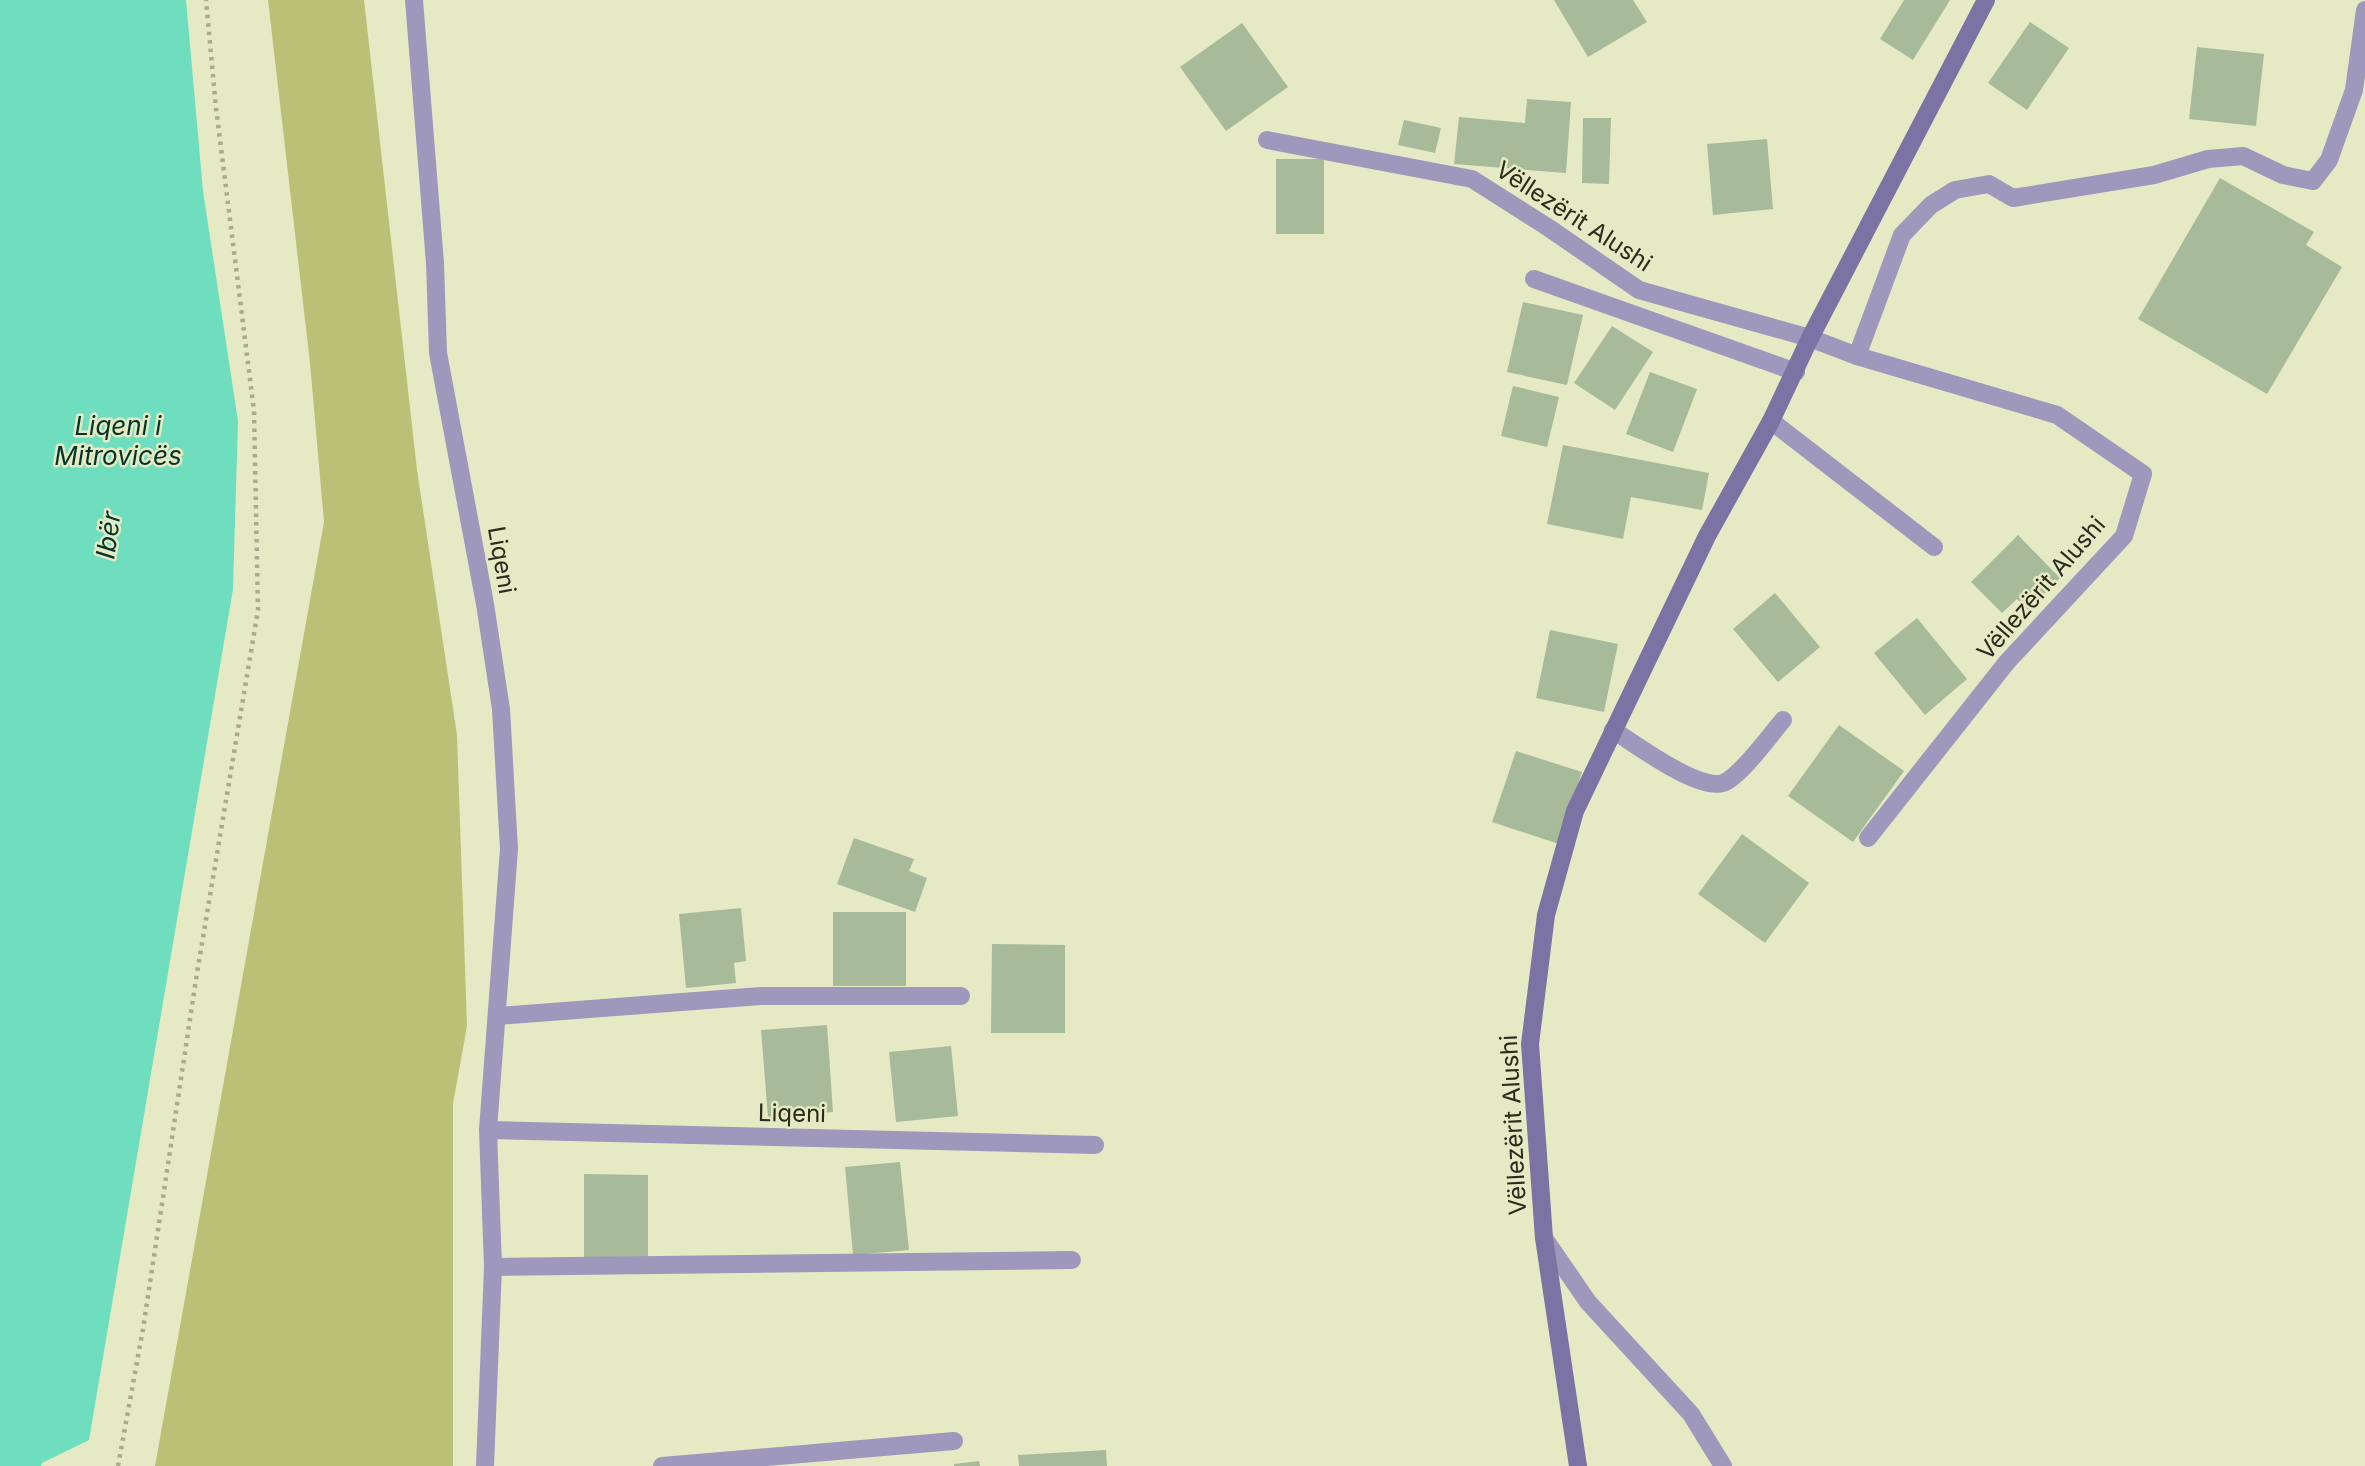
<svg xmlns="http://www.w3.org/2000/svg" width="2365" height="1466" font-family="Inter,sans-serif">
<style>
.green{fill:#bac075}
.water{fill:#6edebe}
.building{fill:#a7ba9a}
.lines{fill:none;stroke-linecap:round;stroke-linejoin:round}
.path{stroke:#a8ab8d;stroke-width:4.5;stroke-dasharray:3.5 5;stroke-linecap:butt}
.street{stroke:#9e98bc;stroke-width:18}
.secondary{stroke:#7c73a5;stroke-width:18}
.labels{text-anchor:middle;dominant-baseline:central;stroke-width:5;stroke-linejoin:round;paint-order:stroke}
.street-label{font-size:24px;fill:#2b2c1e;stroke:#e6eac4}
.water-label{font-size:26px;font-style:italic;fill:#003529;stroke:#e6eac4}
</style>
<rect width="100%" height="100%" fill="#e6eac4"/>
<path class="green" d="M 268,0 L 364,0 L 417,470 L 457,735 L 467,1026 L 453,1104 L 453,1466 L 155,1466 L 324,522 L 310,363 Z"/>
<path class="water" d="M 0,0 L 186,0 L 203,191 L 238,421 L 233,589 L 89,1440 L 42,1463 L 41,1466 L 0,1466 Z"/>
<g class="building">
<path d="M 1554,0 L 1633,0 L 1647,22 L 1588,57 Z"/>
<path d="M 1904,0 L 1950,0 L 1913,60 L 1880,39 Z"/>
<path d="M 2030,22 L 2069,48 L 2027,110 L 1988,83 Z"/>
<path d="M 1242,23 L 1288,87 L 1226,131 L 1180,67 Z"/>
<path d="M 2197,47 L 2264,54 L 2256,126 L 2189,119 Z"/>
<path d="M 1527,99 L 1571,102 L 1566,173 L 1454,164 L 1459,117 L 1525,123 Z"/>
<path d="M 1583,118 L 1611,118 L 1609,184 L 1582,183 Z"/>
<path d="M 1404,120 L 1441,128 L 1435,153 L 1398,145 Z"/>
<path d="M 1767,139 L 1773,209 L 1713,215 L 1707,144 Z"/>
<rect x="1276" y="159" width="48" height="75"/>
<path d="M 2220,178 L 2314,232 L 2306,245 L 2342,267 L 2267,394 L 2138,319 Z"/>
<path d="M 1523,302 L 1583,315 L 1567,385 L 1507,372 Z"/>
<path d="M 1612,326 L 1653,352 L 1615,410 L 1574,383 Z"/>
<path d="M 1650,372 L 1697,389 L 1673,452 L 1626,434 Z"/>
<path d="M 1513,386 L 1559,397 L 1547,447 L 1501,436 Z"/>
<path d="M 1563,445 L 1709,473 L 1702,510 L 1631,497 L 1623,539 L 1547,524 Z"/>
<path d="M 2018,535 L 2060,578 L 2028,610 L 2017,599 L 2002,613 L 1971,582 Z"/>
<path d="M 1775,593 L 1820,647 L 1778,682 L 1733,629 Z"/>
<path d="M 1917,618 L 1967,679 L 1925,715 L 1874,653 Z"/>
<path d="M 1550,630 L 1618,644 L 1604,712 L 1536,698 Z"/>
<path d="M 1839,725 L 1904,771 L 1853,842 L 1788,796 Z"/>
<path d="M 1516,751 L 1582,772 L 1559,844 L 1492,822 Z"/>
<path d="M 1742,834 L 1809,883 L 1765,943 L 1698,894 Z"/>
<path d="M 854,838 L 914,859 L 909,871 L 927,878 L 915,912 L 837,884 Z"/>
<path d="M 741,908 L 746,961 L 734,963 L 736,983 L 686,988 L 679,914 Z"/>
<rect x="833" y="912" width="73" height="74"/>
<path d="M 992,944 L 1065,945 L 1065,1033 L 991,1033 Z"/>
<path d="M 827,1025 L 833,1112 L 768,1117 L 761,1030 Z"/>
<path d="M 951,1046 L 958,1116 L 896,1122 L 889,1052 Z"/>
<path d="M 900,1162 L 909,1250 L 853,1255 L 845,1167 Z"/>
<path d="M 584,1174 L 648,1175 L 648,1264 L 584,1264 Z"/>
<path d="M 1106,1450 L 1107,1466 L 1019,1466 L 1018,1455 Z"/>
<path d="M 979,1461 L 980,1466 L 954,1466 L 954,1464 Z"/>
</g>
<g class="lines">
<path class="path" d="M 118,1466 L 143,1329 L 197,973 L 258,610 L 254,411 L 216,108 L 206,0"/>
<g class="street">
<path d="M 414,0 L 435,263 L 438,353 L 485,604 L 501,709 L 509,849 L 488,1130 L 493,1267 L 485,1466"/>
<path d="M 1267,140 L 1472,179 L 1549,228 L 1639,290 L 1810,338 L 1857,356 L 2057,415 L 2143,474 L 2124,536 L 2007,662 L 1868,838"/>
<path d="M 1534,279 L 1796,372"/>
<path d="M 1857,356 L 1902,235 L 1931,205 L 1955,190 L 1989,184 L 2013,198 L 2154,175 L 2208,159 L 2243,156 L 2283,175 L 2313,181 L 2329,160 L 2354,90 L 2365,10"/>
<path d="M 1771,421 L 1934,547"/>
<path d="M 1613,730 C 1635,744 1698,791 1723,783 C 1740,777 1771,734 1783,720"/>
<path d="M 497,1016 L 761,996 L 961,996"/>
<path d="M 488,1130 L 1095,1145"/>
<path d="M 1544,1238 L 1588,1302 L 1691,1414 L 1723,1466"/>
<path d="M 493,1267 L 1072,1260"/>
<path d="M 662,1466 L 954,1441"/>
</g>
<path class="secondary" d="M 1578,1466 L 1544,1238 L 1530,1044 L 1546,915 L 1575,811 L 1707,536 L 1771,421 L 1810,338 L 1986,0"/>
</g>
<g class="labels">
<g class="street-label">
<text transform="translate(1574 216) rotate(33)">Vëllezërit Alushi</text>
<text transform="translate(502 560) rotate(80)">Liqeni</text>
<text transform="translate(2041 588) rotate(-49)">Vëllezërit Alushi</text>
<text transform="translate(792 1113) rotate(1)">Liqeni</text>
<text transform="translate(1513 1125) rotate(-93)">Vëllezërit Alushi</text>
</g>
<g class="water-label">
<text x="118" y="425">Liqeni i<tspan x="118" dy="30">Mitrovicës</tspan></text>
<text transform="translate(108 535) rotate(-82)">Ibër</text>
</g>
</g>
</svg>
